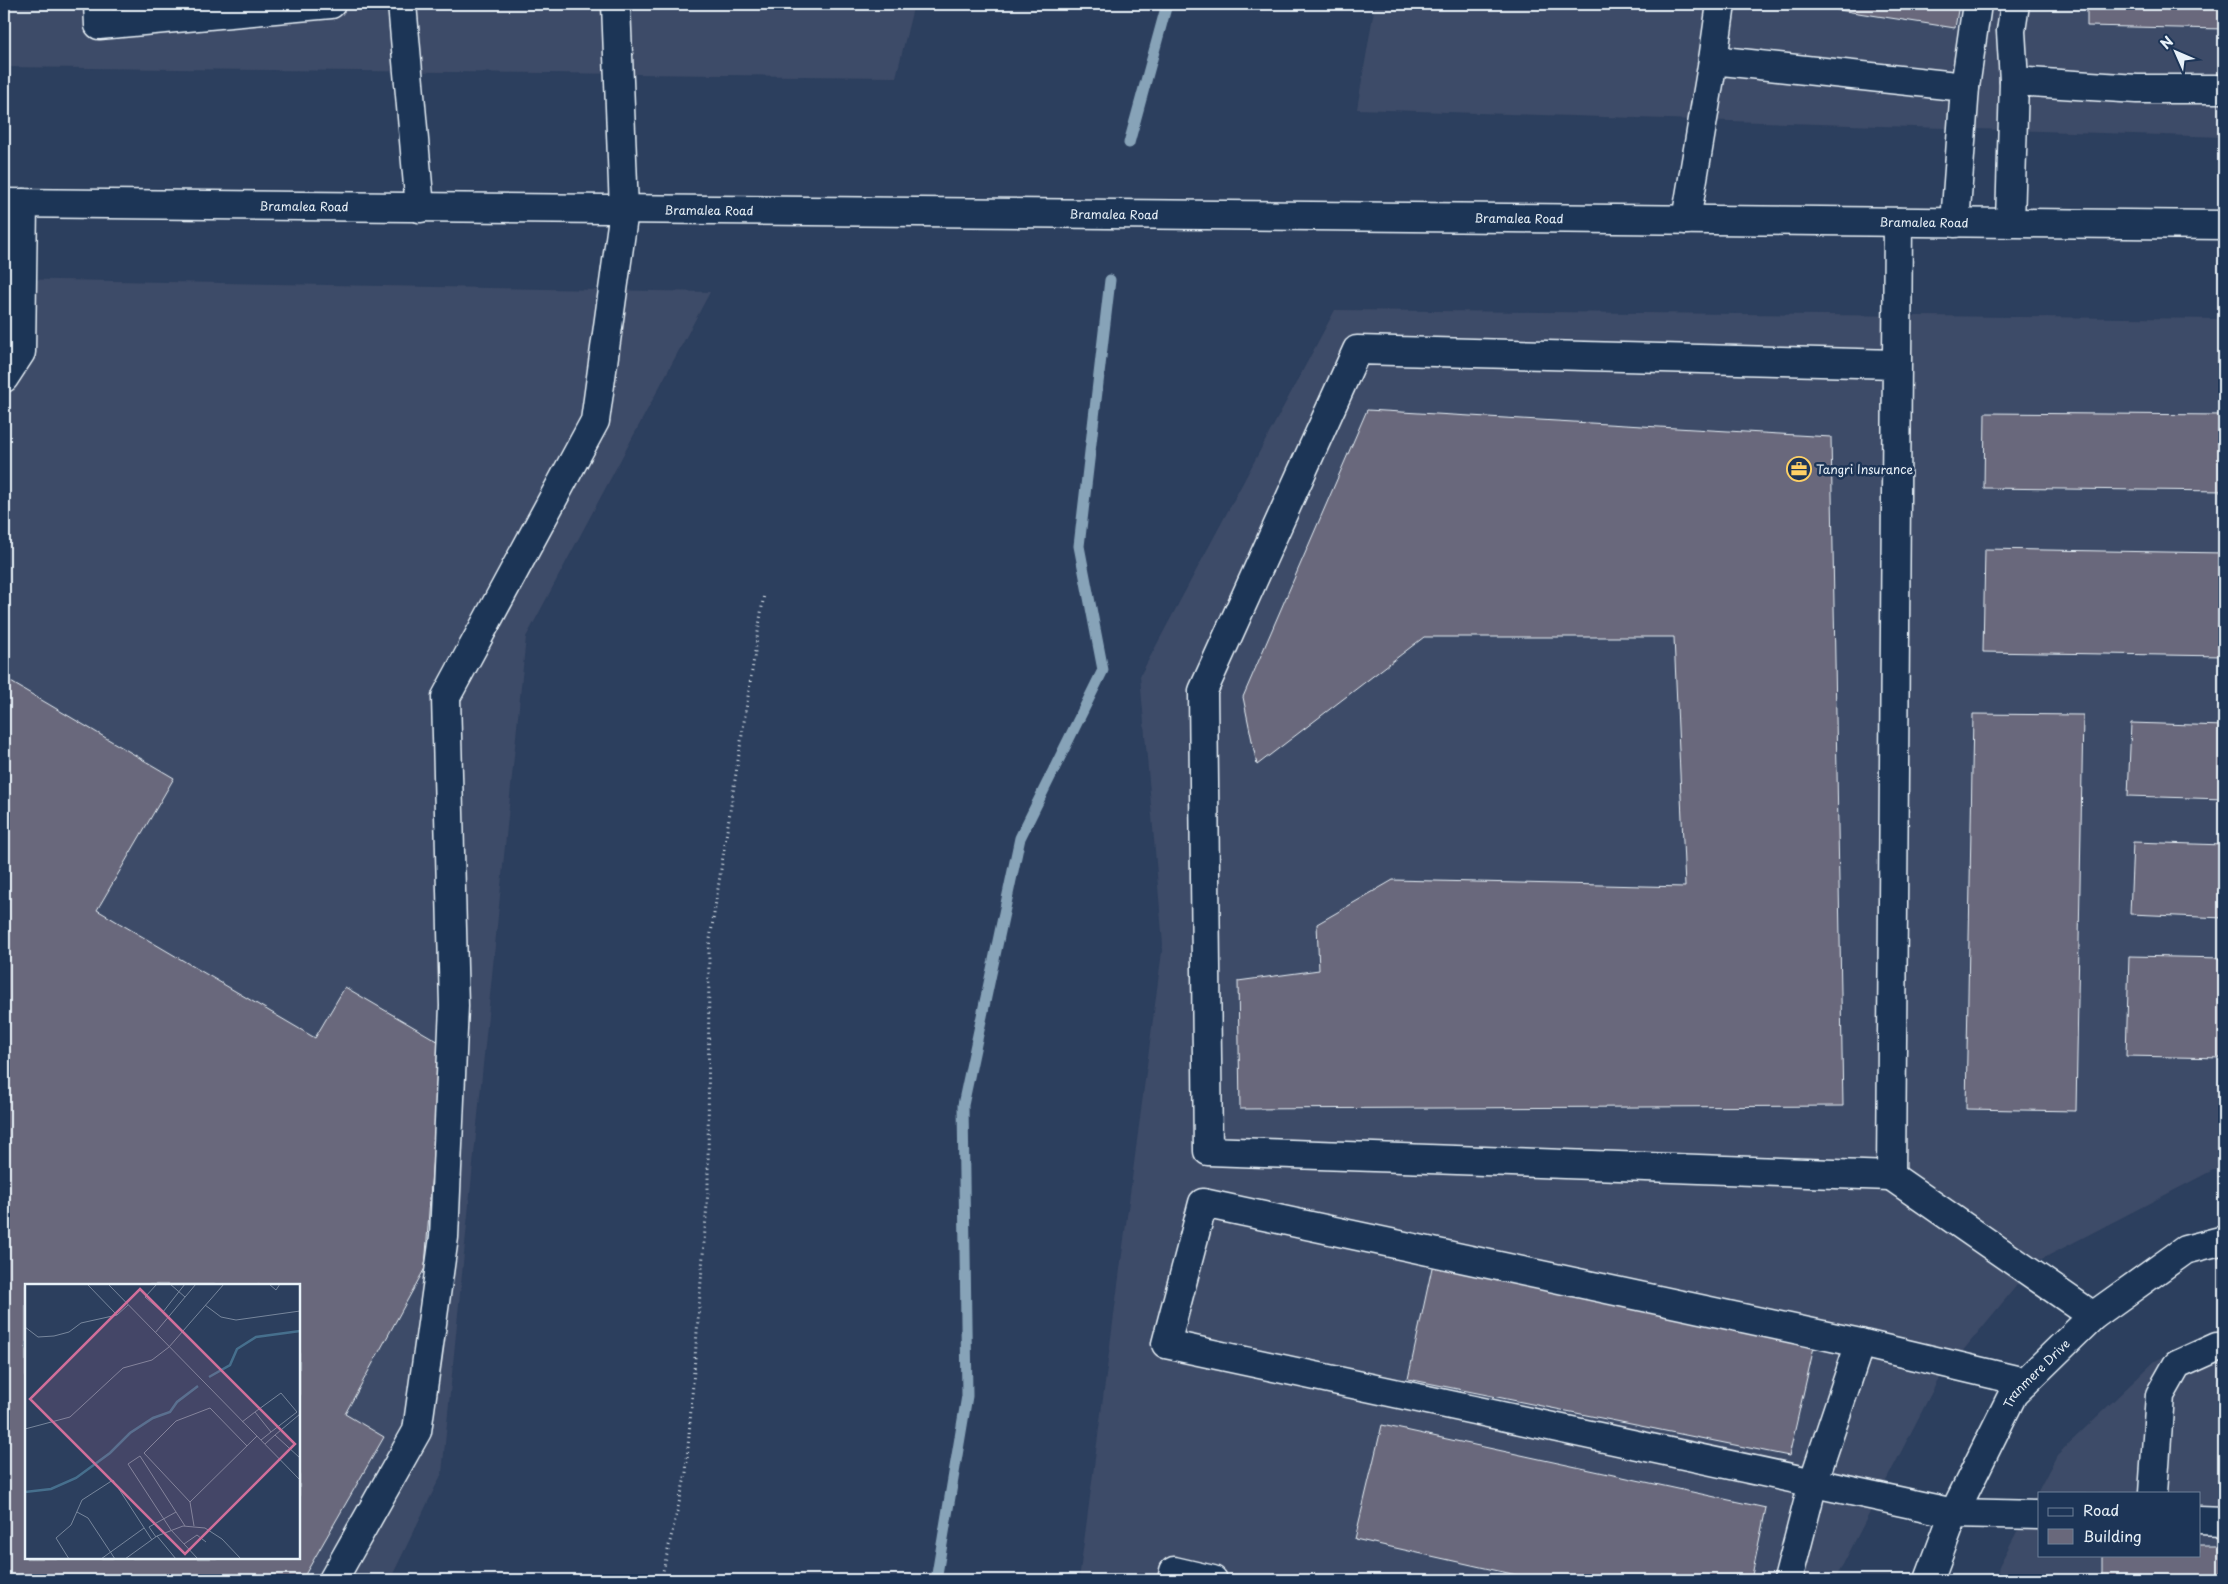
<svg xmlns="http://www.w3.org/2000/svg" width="2228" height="1584" font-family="'Playpen Sans',sans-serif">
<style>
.built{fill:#3e4b67;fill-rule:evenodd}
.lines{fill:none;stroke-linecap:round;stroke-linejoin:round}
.stream{stroke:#87a3b8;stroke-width:11}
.building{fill:#69687b;stroke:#e8f1f8;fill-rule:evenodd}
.minor-casing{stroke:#e8f1f8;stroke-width:31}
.major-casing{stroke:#e8f1f8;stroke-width:31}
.path{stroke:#e8f1f8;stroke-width:3;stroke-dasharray:1 4;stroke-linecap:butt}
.minor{stroke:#1d3557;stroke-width:28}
.major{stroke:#1d3557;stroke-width:28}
.labels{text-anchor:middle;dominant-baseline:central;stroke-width:5;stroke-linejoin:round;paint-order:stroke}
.street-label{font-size:12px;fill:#e8f1f8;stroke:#1d3557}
.poi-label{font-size:12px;fill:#e8f1f8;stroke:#1d3557;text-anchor:start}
.inset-river{fill:none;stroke:#466f8d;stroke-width:2.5}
.inset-road{fill:none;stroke:#77869c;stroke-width:1}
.view{fill:#d16f9a;fill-opacity:0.15;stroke:#d16f9a;stroke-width:2.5}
.inset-edge{fill:none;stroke:#e8f1f8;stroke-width:2.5}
</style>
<rect width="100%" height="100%" fill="#2c3f5e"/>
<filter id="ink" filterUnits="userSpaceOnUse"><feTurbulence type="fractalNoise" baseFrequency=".02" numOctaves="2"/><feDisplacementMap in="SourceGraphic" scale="10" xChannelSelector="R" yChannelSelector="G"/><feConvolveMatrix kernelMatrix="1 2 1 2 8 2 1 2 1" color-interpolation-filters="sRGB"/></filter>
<g filter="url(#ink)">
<g class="built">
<path d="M 4,4 L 914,4 L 896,77 L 4,67 Z"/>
<path d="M 1375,4 L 2224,4 L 2224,137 L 1357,109 Z"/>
<path d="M 4,279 L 710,292 L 526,637 L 442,1473 L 390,1580 L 4,1580 ZM 26,1285 L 299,1285 L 299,1558 L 26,1558 Z"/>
<path d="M 1335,310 L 2224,319 L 2224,1170 L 2213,1170 L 2036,1262 L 1937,1382 L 1835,1580 L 1079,1580 L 1163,944 L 1140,676 Z"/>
<path d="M 2224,1327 L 2224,1580 L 1996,1580 L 1999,1566 L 2057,1455 L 2155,1361 ZM 2039,1493 L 2199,1493 L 2199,1555 L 2039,1555 Z"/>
</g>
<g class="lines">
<g class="stream">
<path d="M 1129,143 L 1167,4"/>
<path d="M 936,1580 L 967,1396 L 963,1105 L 1020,838 L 1103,670 L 1079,546 L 1110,280"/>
</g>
</g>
<g class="building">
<path d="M 1800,4 L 1959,4 L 1955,28 Z"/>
<path d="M 2087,4 L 2224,4 L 2224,29 L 2087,26 Z"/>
<path d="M 1367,410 L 1831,437 L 1843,1106 L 1240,1109 L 1238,981 L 1319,970 L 1317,924 L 1393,880 L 1685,887 L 1674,637 L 1424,637 L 1257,765 L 1243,697 Z"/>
<path d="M 1985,413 L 2224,415 L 2224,491 L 1984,488 Z"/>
<path d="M 1985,549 L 2224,553 L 2224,656 L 1983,652 Z"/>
<path d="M 4,678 L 174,778 L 97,910 L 315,1038 L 345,987 L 441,1043 L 425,1268 L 345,1414 L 384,1437 L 302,1580 L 4,1580 ZM 26,1285 L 299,1285 L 299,1558 L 26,1558 Z"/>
<path d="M 1973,714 L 2083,715 L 2076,1111 L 1966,1109 Z"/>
<path d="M 2131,723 L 2224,726 L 2224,799 L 2128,796 Z"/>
<path d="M 2133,842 L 2224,845 L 2224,918 L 2130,914 Z"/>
<path d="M 2129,956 L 2224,958 L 2224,1058 L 2126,1056 Z"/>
<path d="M 1433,1263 L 1814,1347 L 1789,1456 L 1408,1379 Z"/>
<path d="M 1382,1425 L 1766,1508 L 1751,1580 L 1539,1580 L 1355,1539 Z"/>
<path d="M 2199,1545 L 2224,1545 L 2224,1580 L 2103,1580 L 2103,1555 L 2199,1555 Z"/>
</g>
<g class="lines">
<defs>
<g id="minor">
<path d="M 98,4 L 99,25 L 331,4"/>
<path d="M 402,4 L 420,208"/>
<path d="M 1713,60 L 1721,4"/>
<path d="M 2014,81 L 2011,31 L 2015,4"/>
<path d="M 1965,87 L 1977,4"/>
<path d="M 1686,220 L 1713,60 L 1965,87 L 1955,223"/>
<path d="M 2010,223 L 2014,81 L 2137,89 L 2224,89"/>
<path d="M 1896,364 L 1357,350 L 1203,691 L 1208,1151 L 1891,1176 L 1898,222"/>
<path d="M 4,378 L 21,352 L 23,203"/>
<path d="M 1891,1176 L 2093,1316"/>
<path d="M 1860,1343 L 1203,1203 L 1166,1344 L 1954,1513 L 2039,1515"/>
<path d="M 2153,1493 L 2160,1395 L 2177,1365 L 2217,1347 L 2224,1347"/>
<path d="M 2199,1520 L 2224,1521"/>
<path d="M 333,1580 L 417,1431 L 444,1237 L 454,1006 L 446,697 L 595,421 L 624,210 L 616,4"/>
<path d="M 1172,1580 L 1174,1571 L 1213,1580"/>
<path d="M 1788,1580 L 1813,1483 L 1860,1343 L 2025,1382"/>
<path id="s1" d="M 1929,1580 L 1954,1513 L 2013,1394 L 2093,1316 L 2185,1250 L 2224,1240"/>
</g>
<g id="major">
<path id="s2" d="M 4,203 L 2224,225"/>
</g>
</defs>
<use href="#minor" class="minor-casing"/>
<use href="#major" class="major-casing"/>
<path class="path" d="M 661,1580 L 686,1473 L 708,1191 L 709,946 L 764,594"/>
<use href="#minor" class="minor"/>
<use href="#major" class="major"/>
</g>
</g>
<defs>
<symbol id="office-ring" viewBox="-11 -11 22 22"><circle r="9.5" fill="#1d3557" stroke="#ffd166" stroke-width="1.5"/><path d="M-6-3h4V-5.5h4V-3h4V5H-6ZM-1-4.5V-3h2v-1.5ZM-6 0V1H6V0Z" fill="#ffd166"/></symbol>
</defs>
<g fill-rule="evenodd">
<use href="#office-ring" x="1785" y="455" width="28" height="28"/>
</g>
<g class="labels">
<g class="street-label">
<text stroke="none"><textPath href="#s2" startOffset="300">Bramalea Road</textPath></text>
<text stroke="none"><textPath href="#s2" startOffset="705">Bramalea Road</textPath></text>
<text stroke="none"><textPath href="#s2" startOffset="1110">Bramalea Road</textPath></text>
<text stroke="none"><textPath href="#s2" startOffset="1515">Bramalea Road</textPath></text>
<text stroke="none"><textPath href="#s2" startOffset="1920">Bramalea Road</textPath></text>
<text stroke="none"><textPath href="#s1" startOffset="235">Tranmere Drive</textPath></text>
</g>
<g class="poi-label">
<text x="1816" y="469">Tangri Insurance</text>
</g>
</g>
<g transform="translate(25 1284)">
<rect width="275" height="275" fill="#2c3f5e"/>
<path class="inset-river" d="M 184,93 L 205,81 L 212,65 L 231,53 L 275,47M 0,208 L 26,205 L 51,194 L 85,169 L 105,149 L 128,134 L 145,128 L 152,118 L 173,102"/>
<path class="inset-road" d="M 62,0 L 92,31M 83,0 L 275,196M 132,0 L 120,13 L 143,33M 145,0 L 160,13M 244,0 L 251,6 L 255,0M 180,21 L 196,33 L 211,36 L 275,27M 138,28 L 160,0M 0,43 L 13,53 L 29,52 L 44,48 L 56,39 L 92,31 L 103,21M 130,49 L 171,0M 230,128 L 256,109 L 272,128 L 246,148M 217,138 L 230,128 L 246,148 L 236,156M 0,145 L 45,133 L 98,84 L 127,76 L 144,63 L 199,0M 250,151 L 275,130M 240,160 L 250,151 L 275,174M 222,162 L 185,124 L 151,137 L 119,169 L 165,218 L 232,152M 165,218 L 169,242M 52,228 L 63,234 L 90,275M 151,228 L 115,172 L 103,180 L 146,246 L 173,275M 132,252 L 151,275M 131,253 L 124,243 L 151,228 L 160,242M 159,260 L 172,251 L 181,258M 44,275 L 31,254 L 46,241 L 57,216 L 88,196 L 127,256M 76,275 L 119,244M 100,275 L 132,252 L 158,242 L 180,244 L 197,255 L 216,275"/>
<path class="view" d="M 115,5 L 270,160 L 160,270 L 5,115 Z"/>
<rect width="275" height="275" class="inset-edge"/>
</g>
<rect width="2228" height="1584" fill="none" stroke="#1d3557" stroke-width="20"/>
<rect x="10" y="10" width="2208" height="1564" fill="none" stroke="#e8f1f8" stroke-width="2" filter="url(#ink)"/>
<rect x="2038" y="1492" width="162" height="65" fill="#1d3557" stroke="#6e8097"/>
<rect x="2048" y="1508" width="25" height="8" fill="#1d3557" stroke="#6e8097"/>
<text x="2083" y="1516" font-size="15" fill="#e8f1f8">Road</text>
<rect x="2048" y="1529" width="25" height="15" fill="#69687b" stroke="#6e8097"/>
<text x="2083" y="1542" font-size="15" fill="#e8f1f8">Building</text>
<g transform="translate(2176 52) rotate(315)" stroke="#1d3557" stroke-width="4" paint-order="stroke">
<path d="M0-4L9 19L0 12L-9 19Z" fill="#e8f1f8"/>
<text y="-8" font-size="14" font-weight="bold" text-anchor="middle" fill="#e8f1f8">N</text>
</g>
</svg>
